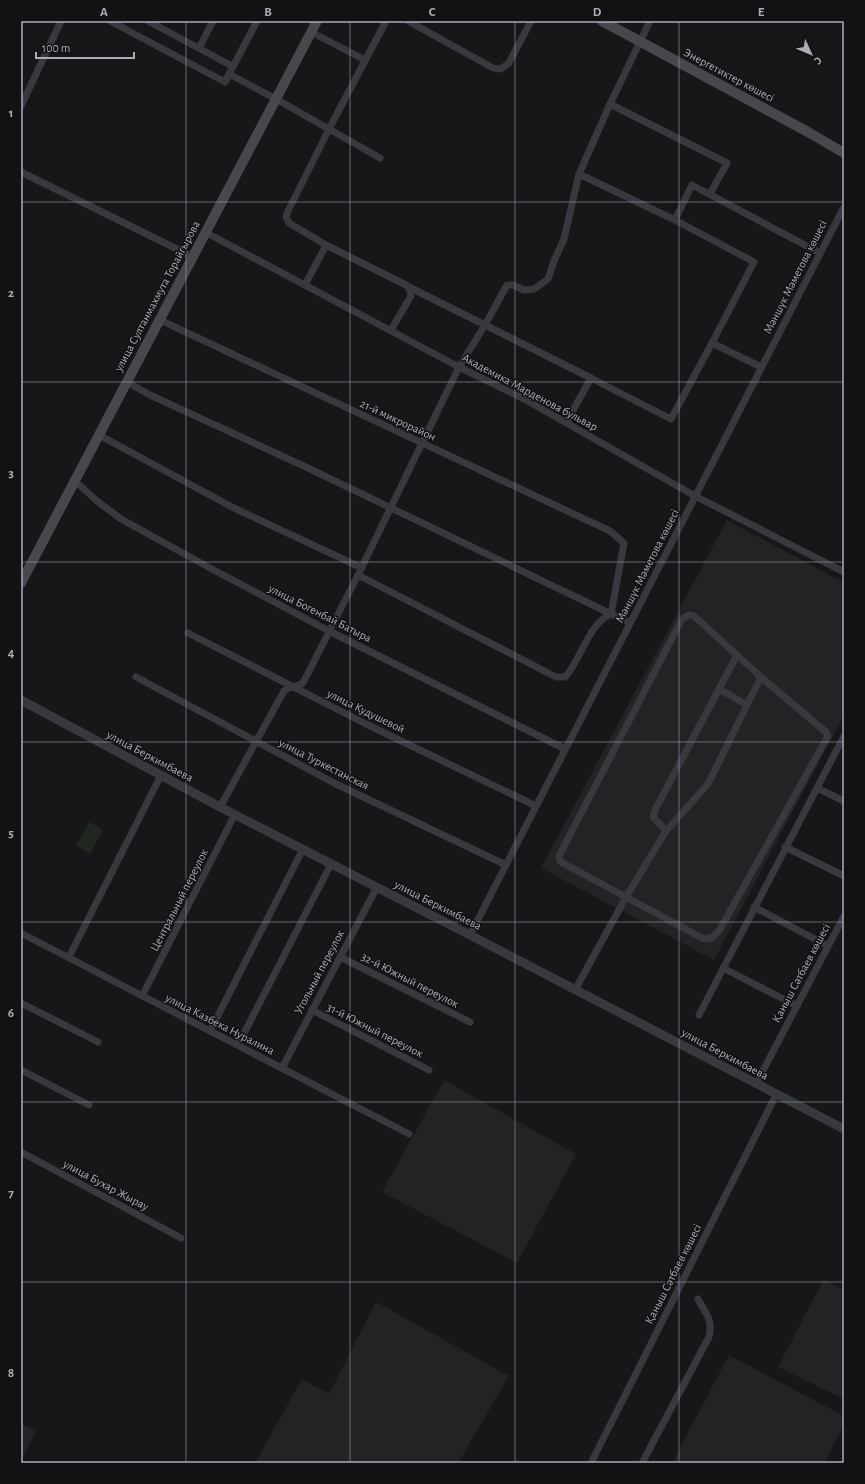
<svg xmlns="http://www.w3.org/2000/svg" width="865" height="1484" font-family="'Alegreya Sans',sans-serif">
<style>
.built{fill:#232326}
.green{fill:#1f2720}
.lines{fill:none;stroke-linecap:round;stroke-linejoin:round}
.minor{stroke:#38393e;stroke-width:7}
.tertiary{stroke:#38393e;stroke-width:9}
.secondary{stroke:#46484e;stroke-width:10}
.grid{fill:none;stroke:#aaadb8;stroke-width:1;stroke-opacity:0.55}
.labels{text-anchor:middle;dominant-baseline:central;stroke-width:3;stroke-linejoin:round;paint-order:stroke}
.street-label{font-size:12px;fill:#aaadb8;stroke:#121214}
.neatline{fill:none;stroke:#aaadb8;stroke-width:1.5}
.grid-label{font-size:13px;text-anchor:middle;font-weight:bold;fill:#aaadb8}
</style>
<rect width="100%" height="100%" fill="#171719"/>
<g class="built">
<path d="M 727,520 L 844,583 L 844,715 L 714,960 L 541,868 Z"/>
<path d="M 444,1080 L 576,1154 L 517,1263 L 382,1192 Z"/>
<path d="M 824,1279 L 844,1290 L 844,1399 L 778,1367 Z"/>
<path d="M 376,1302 L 509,1376 L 458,1463 L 255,1463 L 302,1379 L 329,1394 Z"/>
<path d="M 729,1355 L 844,1416 L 844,1424 L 824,1463 L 672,1463 Z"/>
<path d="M 21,1423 L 36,1431 L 21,1461 Z"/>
</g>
<path class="green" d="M 89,822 L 103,830 L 90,854 L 76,845 Z"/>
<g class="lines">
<g class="minor">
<path d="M 110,21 L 225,82 L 257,21"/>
<path d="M 148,21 L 232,66"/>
<path d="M 386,21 L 330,127 L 288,211 L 286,217 L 289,223 L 326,245 L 406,285 L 410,290 L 411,296 L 391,330"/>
<path d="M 408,21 L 493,68 L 501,69 L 509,63 L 531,21"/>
<path d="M 650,21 L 610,104 L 727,163 L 710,194"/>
<path d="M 311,32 L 365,60"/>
<path d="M 199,48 L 213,21"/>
<path d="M 229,74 L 276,99 L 380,158"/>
<path d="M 610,104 L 579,174 L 675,220"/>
<path d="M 21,106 L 61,21"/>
<path d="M 21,172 L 193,257"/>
<path d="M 205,232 L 459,367 L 526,400 L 695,496 L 844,572"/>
<path d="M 305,285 L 326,245"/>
<path d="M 407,286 L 591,378"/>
<path d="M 160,320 L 610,531 L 624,543 L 611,614 C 587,625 582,659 565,677 L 556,677 L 358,575"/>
<path d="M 761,367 L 712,343 L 754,262 L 675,220 L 692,185 L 820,253"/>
<path d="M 127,382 L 150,395 L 308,468 L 630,623"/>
<path d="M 566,423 L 591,378 L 671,419 L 712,343"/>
<path d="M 99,435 L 232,507 L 362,568"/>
<path d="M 75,481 L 97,501 L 121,519 L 210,568 L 329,631 L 565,749"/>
<path d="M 689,615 L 694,616 L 761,677 L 826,732 L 828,736 L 719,931 L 711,938 L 704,939 L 561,862 L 559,858 L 560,854 L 682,619 Z"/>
<path d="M 188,633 L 366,724 L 536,806"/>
<path d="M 136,677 L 336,784 L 506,865"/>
<path d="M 719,689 L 747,705"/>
<path d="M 817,788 L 844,801"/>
<path d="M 220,807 L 284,691 C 290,685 297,688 303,683 L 358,575 L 459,367 L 485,325 L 507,285 L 513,285 L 524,290 L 534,289 L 548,279 L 554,261 L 564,239 L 579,174"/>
<path d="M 666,831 L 653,817 L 655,810 L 737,655"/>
<path d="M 785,847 L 844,876"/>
<path d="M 754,907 L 828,946"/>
<path d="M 21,933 L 409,1134"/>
<path d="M 470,935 L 844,207"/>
<path d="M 69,957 L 161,775"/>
<path d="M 340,957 L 470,1022"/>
<path d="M 723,968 L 797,1006"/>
<path d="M 575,990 L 626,897 L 666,831 L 708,784 L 761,677"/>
<path d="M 142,996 L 235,814"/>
<path d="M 21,1003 L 98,1042"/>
<path d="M 312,1010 L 429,1070"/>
<path d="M 699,1015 L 844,736"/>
<path d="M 210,1031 L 303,849"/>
<path d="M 238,1045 L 331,864"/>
<path d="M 282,1068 L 377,887"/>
<path d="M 21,1070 L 89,1105"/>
<path d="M 756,1084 L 844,916"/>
<path d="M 21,1152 L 181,1238"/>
<path d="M 591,1463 L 776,1095"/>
<path d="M 642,1463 L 709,1337 C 713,1319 706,1314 698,1299"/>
</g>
<path class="tertiary" d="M 21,700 L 220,807 L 470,935 L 844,1129"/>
<g class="secondary">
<path d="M 602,21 L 808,132 L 844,153"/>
<path d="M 21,583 L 317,21"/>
</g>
</g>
<path class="grid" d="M 186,21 L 186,1463M 350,21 L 350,1463M 515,21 L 515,1463M 679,21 L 679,1463M 21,202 L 844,202M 21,382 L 844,382M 21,562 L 844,562M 21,742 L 844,742M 21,922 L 844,922M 21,1102 L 844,1102M 21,1282 L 844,1282"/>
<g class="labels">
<g class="street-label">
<text transform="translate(729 75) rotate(28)">Энергетиктер көшесі</text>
<text transform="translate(795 277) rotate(-63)">Мәншүк Мәметова көшесі</text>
<text transform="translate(157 296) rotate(-62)">улица Султанмахмута Торайгырова</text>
<text transform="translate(530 392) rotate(28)">Академика Марденова бульвар</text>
<text transform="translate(398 420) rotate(25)">21-й микрорайон</text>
<text transform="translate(647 566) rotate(-63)">Мәншүк Мәметова көшесі</text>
<text transform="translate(320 613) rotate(27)">улица Богенбай Батыра</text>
<text transform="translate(366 711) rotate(26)">улица Кудушевой</text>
<text transform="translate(150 756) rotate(28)">улица Беркимбаева</text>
<text transform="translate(324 764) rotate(27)">улица Туркестанская</text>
<text transform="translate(179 900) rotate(-63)">Центральный переулок</text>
<text transform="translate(438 905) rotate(27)">улица Беркимбаева</text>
<text transform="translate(319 972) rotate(-62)">Угольный переулок</text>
<text transform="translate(801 973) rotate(-62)">Қаныш Сәтбаев көшесі</text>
<text transform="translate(410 980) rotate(27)">32-й Южный переулок</text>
<text transform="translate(220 1024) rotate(27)">улица Казбека Нуралина</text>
<text transform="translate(375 1030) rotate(27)">31-й Южный переулок</text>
<text transform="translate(725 1054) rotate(28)">улица Беркимбаева</text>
<text transform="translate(106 1185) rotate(28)">улица Бухар Жырау</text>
<text transform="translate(673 1274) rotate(-63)">Қаныш Сәтбаев көшесі</text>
</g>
</g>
<rect width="865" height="1484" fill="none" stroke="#121214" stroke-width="44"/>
<g transform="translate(811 54) rotate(134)" stroke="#121214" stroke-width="3" paint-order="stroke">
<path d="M0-3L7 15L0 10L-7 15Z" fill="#aaadb8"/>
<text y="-6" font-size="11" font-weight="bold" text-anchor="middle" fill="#aaadb8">С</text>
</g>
<path d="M36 52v6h98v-6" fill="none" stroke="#aaadb8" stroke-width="2"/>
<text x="42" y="52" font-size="12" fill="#aaadb8" stroke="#121214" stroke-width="3" paint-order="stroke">100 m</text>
<rect x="22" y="22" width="821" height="1440" class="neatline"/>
<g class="grid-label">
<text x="104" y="16">A</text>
<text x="268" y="16">B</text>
<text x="432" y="16">C</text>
<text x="597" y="16">D</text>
<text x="761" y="16">E</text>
<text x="11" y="117">1</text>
<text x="11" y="297">2</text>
<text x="11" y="477">3</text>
<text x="11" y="657">4</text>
<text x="11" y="837">5</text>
<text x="11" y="1017">6</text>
<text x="11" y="1197">7</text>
<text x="11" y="1377">8</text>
</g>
</svg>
